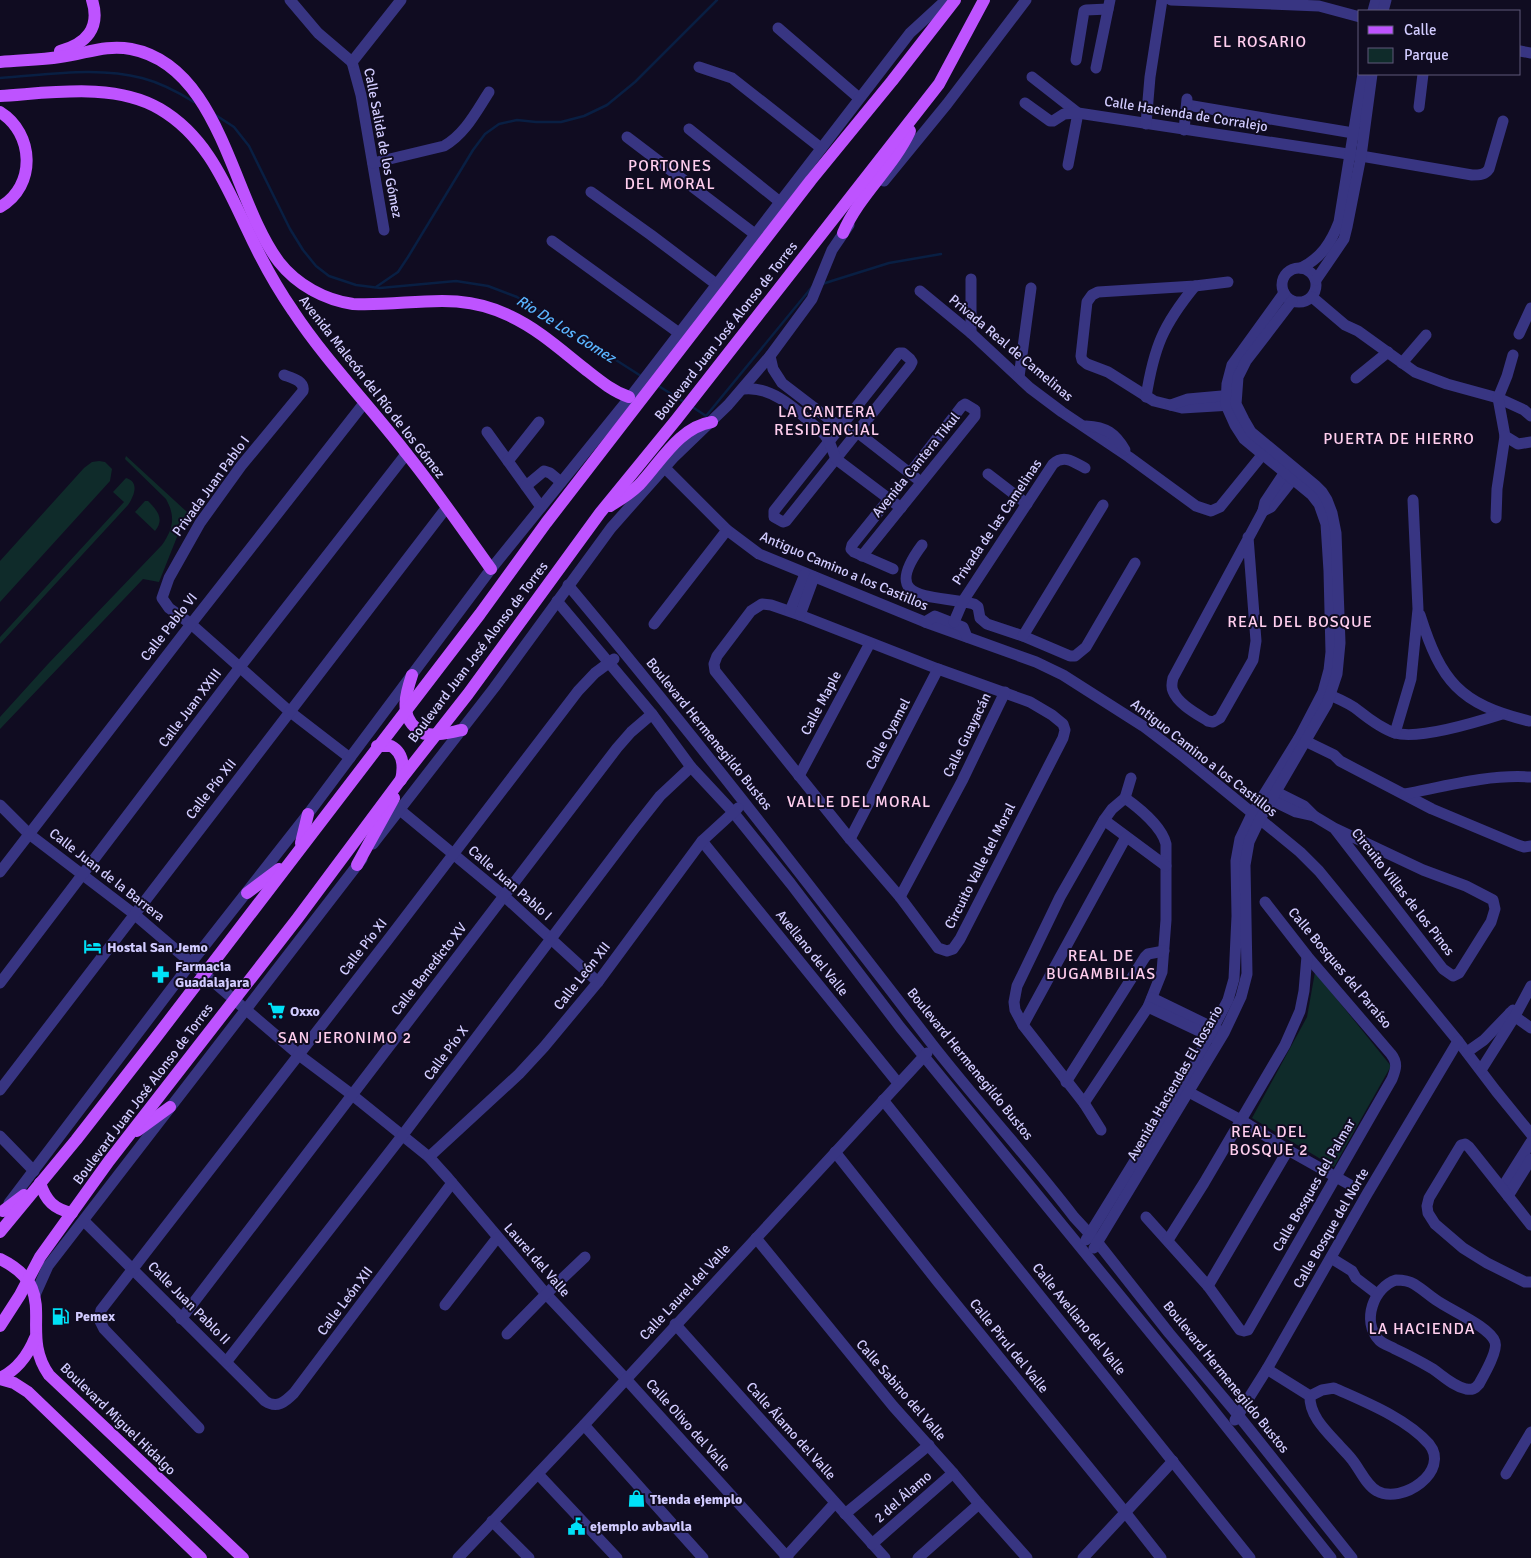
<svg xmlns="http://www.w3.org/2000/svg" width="1531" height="1558" font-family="Signika,sans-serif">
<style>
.green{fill:#0f2b2a}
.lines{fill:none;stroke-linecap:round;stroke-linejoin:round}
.stream{stroke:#091f43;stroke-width:2.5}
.minor{stroke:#383582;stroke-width:11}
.major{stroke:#be53ff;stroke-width:12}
.labels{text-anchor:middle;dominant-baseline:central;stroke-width:4;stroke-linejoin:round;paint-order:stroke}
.street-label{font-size:14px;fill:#d2ccff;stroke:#100c21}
.poi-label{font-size:14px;font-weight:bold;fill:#d2ccff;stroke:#100c21;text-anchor:start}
.water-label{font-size:15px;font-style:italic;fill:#5ab4ff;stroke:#100c21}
.quarter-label{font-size:16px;letter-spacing:1px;fill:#ffceee;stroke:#100c21}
</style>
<rect width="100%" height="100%" fill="#100c21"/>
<g class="green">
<path d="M 126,456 L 187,512 L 159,582 L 143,579 L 0,729 L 0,717 L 48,664 L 162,545 C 173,529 176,517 166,499 L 125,459 Z"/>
<path d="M 99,461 L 105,462 L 112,469 L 110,481 L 0,602 L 0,561 L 84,468 L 92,462 Z"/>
<path d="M 126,478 C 140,482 134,496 128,505 L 0,644 L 0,637 L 124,502 L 113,492 Z"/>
<path d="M 145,501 L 148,501 C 157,510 165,519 155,531 L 135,512 Z"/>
<path d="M 1315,972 L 1391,1066 L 1334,1167 L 1252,1118 L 1307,1017 Z"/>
</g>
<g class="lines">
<g class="stream">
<path d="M 0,78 C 46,75 97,66 142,78 C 161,83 178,92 194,102"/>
<path d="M 214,114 L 234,127 L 249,146 L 290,229 L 303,250 L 316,266 L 329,276 L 356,285 L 380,288 L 456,281 L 488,286 L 517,297 L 641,376"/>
<path d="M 822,284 L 889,263 L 941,254"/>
<path d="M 376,287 L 398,272 L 408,257 L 473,150 L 485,134 L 499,124 L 517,120 L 536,122 L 561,122 L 584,116 L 607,105 L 635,82 L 717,0"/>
<path d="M 657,385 L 684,402"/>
<path d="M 691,406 L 706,416 L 812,287"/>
</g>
<g class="minor">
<path d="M 290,0 L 318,33 L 352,62"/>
<path d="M 1171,0 L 1319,6 L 1360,17"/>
<path d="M 1373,11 L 1376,0"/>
<path d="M 1383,11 L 1386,0"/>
<path d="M 778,28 L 859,98"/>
<path d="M 1520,51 L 1531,53"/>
<path d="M 1076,60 L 1084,11 L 1086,10 L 1108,9"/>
<path d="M 352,62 L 361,95 L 384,230"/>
<path d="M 352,62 L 401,0"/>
<path d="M 699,67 L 732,78 L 821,148"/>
<path d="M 1096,68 L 1110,0"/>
<path d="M 1032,77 L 1078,113 L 1068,165"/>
<path d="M 1025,103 L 1050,121 L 1053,121 L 1064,114 L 1078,113 L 1361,156 L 1472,175 C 1479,175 1485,175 1489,169 L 1503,121"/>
<path d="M 1187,105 L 1359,134"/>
<path d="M 1419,107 L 1423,74"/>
<path d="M 1146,124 L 1150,77 L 1162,0"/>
<path d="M 689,129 L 780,202"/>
<path d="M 1184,130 L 1187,99"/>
<path d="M 627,137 L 756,235"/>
<path d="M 373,163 L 444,146 C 465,134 476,112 489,92"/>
<path d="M 884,181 L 947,104 L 1026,0"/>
<path d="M 591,192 L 651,235 L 716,284"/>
<path d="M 552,241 L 679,333"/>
<circle cx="1299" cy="285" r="17"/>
<path d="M 1301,268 C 1321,258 1331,243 1339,222 L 1363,74"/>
<path d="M 971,279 L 971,333"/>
<path d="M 1316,280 L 1344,239 L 1347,227 L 1361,156 L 1372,74"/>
<path d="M 1228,282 L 1195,286 L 1098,292 L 1092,295 L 1087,302 L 1081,356 L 1082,360 L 1087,364 L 1108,372 L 1154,401 L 1182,408 L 1232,405"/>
<path d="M 920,291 L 971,333 L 1030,388 L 1062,412 L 1129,457 L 1196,506 L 1211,511 L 1220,507 L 1267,449"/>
<path d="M 1312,297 L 1345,325 L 1358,331 L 1415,372 L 1447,384 L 1498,398 L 1524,410 L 1531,416"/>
<path d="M 1519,334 L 1531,308"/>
<path d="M 899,353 L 903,353 L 910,359 L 912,362 L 910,366 L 786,521 L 783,522 L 774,517 L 774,511 Z"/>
<path d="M 1513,355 L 1507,376 L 1498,398 L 1505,436 L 1518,444 L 1531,442"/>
<path d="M 770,356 L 773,369 L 782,383 L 833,422 L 857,432 L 916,478"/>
<path d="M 1402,363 L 1426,335"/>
<path d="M 284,375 C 292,378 305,381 303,391 L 241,466 L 200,523 L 169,578 L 162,598 L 169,608 L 191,624 L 289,711 L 350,758"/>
<path d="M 1019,377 L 1031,288"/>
<path d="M 1356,378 L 1388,352"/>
<path d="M 743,389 C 775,385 801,415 824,434 L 829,441 L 836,459 L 901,508"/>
<path d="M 1146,397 C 1154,347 1163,325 1195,286"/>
<path d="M 1171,405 L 1188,399 L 1233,395"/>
<path d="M 1086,426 C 1106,427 1115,433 1125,450"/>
<path d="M 487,432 L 541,507"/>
<path d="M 508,461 L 539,422"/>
<path d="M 665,468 L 727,530 L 759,554 L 925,622 L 1036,662 L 1063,675 L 1143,726 L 1185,758 L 1300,852 L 1319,871 L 1458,1041 L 1496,1091 L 1531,1134"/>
<path d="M 988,474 L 1027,504"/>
<path d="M 526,486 L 544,471 L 550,473 L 561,482"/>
<path d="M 889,499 L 852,545 L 851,549 L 854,552 L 893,569"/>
<path d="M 1263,511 L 1271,507 L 1297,474"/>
<path d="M 1496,518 L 1497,489 L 1505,436"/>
<path d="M 1248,537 L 1256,641 L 1253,660 L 1220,718 L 1213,722 L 1208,721 C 1197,714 1178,704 1173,691 C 1171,687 1172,682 1173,678 L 1263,511 L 1265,502 L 1289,466"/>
<path d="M 922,545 C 878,604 934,594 974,604 L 978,607 L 980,618 L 987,624 L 1023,636 L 1070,656 L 1075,656 L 1086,647 L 1135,563"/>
<path d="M 862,556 L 975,416 L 975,410 L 965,404 L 962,406 L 910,473"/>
<path d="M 568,585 C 694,735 813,890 932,1044 C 978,1103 1029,1158 1074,1217 L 1098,1243 L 1169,1333 L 1238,1415 L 1352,1558"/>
<path d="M 557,601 L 652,714 L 691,767 L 733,812 L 791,884 L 900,1027 L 1194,1386 L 1331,1558"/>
<path d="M 762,604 L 771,605 L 800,615 L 938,669 L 1030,702 L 1052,715 L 1063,724 L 1065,730 L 1063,738 L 960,939 L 953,949 L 947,951 L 938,948 L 900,897 L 850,839 L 715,671 L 714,664 L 717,656 L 751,611 Z"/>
<path d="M 790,611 L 805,574"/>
<path d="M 800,615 L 814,577"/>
<path d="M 1420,615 C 1441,681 1459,704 1529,721"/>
<path d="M 925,622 L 935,616 L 963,627 L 967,637"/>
<path d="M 954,622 L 963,601 L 1053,464 C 1064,454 1074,462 1085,468"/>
<path d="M 654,624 L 727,530"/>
<path d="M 1023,636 L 1103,505"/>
<path d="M 1325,693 C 1336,698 1350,703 1359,711 C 1369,719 1383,729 1395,733 C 1419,740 1477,722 1502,714"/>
<path d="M 1395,733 L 1411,679 L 1418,609 L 1413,500"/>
<path d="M 1299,738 L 1334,755 L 1340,761 L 1432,809 L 1518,845 L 1524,847 L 1531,846"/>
<path d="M 799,776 L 870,643"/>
<path d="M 1270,789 L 1304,806 L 1314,816 L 1334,828 L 1423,870 L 1466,886 L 1493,900 L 1495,909 L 1491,922 L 1459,973 L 1453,976 L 1443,969 L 1334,828"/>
<path d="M 1405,794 C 1446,786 1489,774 1531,777"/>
<path d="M 1265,797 L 1296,812 L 1314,816"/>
<path d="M 1125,798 C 1139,808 1162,827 1166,844 L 1166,920 L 1162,972 L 1148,1007 L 1084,1103 L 1023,1025 L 1015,1010 L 1014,1002 L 1017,986 L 1060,897 L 1104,820 L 1112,809 Z"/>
<path d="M 1125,798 L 1131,778"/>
<path d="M 0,805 L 29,834 L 134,914 L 299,1055 L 351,1094 L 429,1157 L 448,1178 L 546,1294 L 626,1379 L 788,1558"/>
<path d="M 400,810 L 504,896 L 598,982"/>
<path d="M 1104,820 L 1166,866"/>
<path d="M 850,839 L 938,669"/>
<path d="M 702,841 L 898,1083"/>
<path d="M 373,844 L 494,688 L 611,528 L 673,458 L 728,405 L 770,356 L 812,299 L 832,250 L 849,225"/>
<path d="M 0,872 L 191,624 L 365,402"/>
<path d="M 900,897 L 962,781 L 1005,692"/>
<path d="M 0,983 L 240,667 L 407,453"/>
<path d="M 1152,998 L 1220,1031"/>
<path d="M 1148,1007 L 1216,1039"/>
<path d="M 1510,1013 L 1531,1028"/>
<path d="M 1023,1025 L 1126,837"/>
<path d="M 1467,1052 L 1484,1040 L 1513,1010"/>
<path d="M 1481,1070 L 1515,1016 L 1531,986"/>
<path d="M 1066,1082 L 1145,957 L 1148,954 L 1164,951"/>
<path d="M 1183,1089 L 1241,1120 L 1288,1150 L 1352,1186"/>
<path d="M 0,1090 L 447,507"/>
<path d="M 883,1100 L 1250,1558"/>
<path d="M 1084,1103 L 1101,1130"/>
<path d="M 0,1136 L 34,1171"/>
<path d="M 835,1152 L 938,1282 L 1125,1512 L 1161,1558"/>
<path d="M 429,1157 L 519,1074 L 544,1047 L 598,982 L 702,841 L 738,808"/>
<path d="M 1502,1188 L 1531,1142"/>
<path d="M 1508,1196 L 1531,1159"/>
<path d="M 9,1203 L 191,963 L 308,814 L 491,569 L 631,396 L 910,33 L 946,0"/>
<path d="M 1146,1217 L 1208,1286 L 1240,1330 L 1244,1331 L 1248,1330 L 1392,1079 C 1396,1069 1398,1063 1391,1054 L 1307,956 L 1265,902"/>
<path d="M 84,1221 L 265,1401 C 277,1409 285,1402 294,1393 L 452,1183"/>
<path d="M 1531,1225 L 1469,1147 L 1465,1144 L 1461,1145 L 1429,1198 L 1427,1206 L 1428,1213 L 1435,1224 L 1463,1248 L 1487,1263 L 1525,1282 L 1531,1282"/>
<path d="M 756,1238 L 893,1406 L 953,1473 L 979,1504 L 1027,1558"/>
<path d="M 1086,1240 L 1194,1065 L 1228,1000 L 1234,979 L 1237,916 L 1236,861 L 1240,839 L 1252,814 L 1299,738 L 1323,692 L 1329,670 L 1331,652 L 1329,571 L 1326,524 L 1319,504 L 1312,495 L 1244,439 L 1235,425 L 1226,405 L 1227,384 L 1232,365 L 1284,293"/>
<path d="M 1168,1240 L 1204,1183 L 1285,1045 L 1300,1011 L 1304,991 L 1307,956"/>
<path d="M 1094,1248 L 1224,1033 L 1241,997 L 1247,974 L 1245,865 L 1249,842 L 1260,819 L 1327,704 L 1337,674 L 1340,643 L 1336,533 L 1332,513 L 1327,500 L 1322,492 L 1315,485 L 1251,432 L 1244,420 L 1236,404 L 1238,377 L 1246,361 L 1292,301"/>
<path d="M 1331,1258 L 1352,1271 L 1356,1278 L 1377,1294"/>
<path d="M 1396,1280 C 1403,1280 1409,1281 1414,1284 C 1422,1289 1429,1295 1436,1300 C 1450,1310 1490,1327 1495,1342 C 1498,1351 1484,1375 1479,1384 C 1475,1389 1472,1390 1466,1389 C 1453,1386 1443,1376 1433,1369 C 1421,1362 1408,1355 1395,1349 C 1390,1346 1383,1344 1379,1340 C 1361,1321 1374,1287 1396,1280 Z"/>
<path d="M 1208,1286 L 1288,1150"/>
<path d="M 35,1295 L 48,1266 L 362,859"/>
<path d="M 445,1305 L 497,1238"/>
<path d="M 181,1319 L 617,748 L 631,732 L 652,714"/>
<path d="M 675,1324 L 885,1558"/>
<path d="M 507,1334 L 546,1294 L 585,1257"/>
<path d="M 227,1361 L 402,1136 L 634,829 L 660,796 L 691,767"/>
<path d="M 1267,1369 L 1310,1396"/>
<path d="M 1334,1388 C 1365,1402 1406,1418 1429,1444 C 1451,1471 1402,1505 1377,1491 C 1367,1486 1360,1470 1353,1461 C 1349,1455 1343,1450 1338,1444 C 1326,1431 1309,1415 1310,1396 L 1322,1390 Z"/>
<path d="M 1235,1420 L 1267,1369 L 1367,1194 L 1458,1041"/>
<path d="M 584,1425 L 703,1558"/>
<path d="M 199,1428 L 104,1329 L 99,1319 L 101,1310 L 387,941 L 578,691 L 595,673 L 614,659"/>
<path d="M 538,1474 L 617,1558"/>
<path d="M 1506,1474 L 1531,1432"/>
<path d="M 845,1514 L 929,1445"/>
<path d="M 492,1521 L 529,1558"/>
<path d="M 872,1544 L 953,1473"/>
<path d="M 458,1558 L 584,1425 L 927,1053"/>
<path d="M 785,1558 L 835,1503"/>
<path d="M 918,1558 L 979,1504"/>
<path d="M 1083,1558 L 1173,1461"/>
</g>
<g class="major">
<path d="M 60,51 C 86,44 101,28 92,0"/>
<path d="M 0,62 C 20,60 40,60 60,57 C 85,54 106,44 131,49 C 221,66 232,200 279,262 C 297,285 325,300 353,304 C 409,307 456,289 510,316 C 538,329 561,350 585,369 C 599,380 612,391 629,397"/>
<path d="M 0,96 C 50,93 115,82 160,109 C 206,136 225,183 247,229 C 260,257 275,285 293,311 C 326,361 369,405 406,453 C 436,490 463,530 491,569"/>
<path d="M 0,112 C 34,133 37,186 0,207"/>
<path d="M 843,233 C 859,195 893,168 910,131"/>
<path d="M 610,506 C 620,500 630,494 639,485 C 660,463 679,427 712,422"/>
<path d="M 412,675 C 406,693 399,715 417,729 C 420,732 422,734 427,734 C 438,736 451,732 462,730"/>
<path d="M 377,746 L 391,746 C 404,753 404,767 401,780"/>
<path d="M 301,843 L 308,814"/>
<path d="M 357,865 L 394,798"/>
<path d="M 247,893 L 279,869"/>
<path d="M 137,1131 L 170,1107"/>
<path d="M 40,1183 C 46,1201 54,1209 72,1213"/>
<path d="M 3,1211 L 24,1195"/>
<path d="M 0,1232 L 76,1140 L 154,1040 L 480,614 L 546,523 L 811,180 L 892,81 L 955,0"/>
<path d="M 0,1259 C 63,1290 17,1330 49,1375 L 243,1558"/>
<path d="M 0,1326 L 20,1295 L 40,1257 L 109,1161 L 297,919 L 402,778 L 468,694 L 600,513 L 676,420 L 939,84 L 984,0"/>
<path d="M 0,1378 C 17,1370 28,1355 35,1338"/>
<path d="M 0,1379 L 14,1383 L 28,1392 L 201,1558"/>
</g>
</g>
<defs>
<symbol id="hotel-bare" viewBox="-9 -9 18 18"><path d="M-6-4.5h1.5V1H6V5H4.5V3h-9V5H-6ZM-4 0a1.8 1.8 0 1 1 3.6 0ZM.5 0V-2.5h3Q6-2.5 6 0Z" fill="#00e1f7" stroke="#100c21" stroke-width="2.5" paint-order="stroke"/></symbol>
<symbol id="pharmacy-bare" viewBox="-9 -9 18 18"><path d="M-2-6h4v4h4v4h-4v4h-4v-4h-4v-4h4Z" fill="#00e1f7" stroke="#100c21" stroke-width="2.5" paint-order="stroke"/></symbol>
<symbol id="supermarket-bare" viewBox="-9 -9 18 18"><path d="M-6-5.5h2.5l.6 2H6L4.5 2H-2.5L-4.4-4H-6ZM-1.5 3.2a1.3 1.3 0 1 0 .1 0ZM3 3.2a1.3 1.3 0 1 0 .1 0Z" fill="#00e1f7" stroke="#100c21" stroke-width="2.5" paint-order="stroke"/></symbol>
<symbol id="fuel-bare" viewBox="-9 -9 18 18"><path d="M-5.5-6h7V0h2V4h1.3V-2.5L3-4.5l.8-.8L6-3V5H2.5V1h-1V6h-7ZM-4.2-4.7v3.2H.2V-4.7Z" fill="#00e1f7" stroke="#100c21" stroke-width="2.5" paint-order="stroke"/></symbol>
<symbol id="shop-bare" viewBox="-9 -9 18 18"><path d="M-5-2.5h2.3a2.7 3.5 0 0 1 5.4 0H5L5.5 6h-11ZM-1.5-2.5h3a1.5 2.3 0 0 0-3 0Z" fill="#00e1f7" stroke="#100c21" stroke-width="2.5" paint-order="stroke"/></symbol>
<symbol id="civic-bare" viewBox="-9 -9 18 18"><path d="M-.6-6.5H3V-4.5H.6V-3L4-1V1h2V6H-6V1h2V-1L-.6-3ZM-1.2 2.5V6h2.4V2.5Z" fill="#00e1f7" stroke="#100c21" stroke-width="2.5" paint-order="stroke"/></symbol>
</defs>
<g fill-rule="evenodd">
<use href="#hotel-bare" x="80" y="934" width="25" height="25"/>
<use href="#pharmacy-bare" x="148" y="962" width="25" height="25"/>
<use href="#supermarket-bare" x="264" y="998" width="25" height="25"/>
<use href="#fuel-bare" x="48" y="1304" width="25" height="25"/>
<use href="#shop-bare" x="624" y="1486" width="25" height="25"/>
<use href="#civic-bare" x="564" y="1514" width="25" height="25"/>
</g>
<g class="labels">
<g class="street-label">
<text transform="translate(1186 114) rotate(9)">Calle Hacienda de Corralejo</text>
<text transform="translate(383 143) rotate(79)">Calle Salida de los Gómez</text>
<text transform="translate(726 331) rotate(-52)">Boulevard Juan José Alonso de Torres</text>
<text transform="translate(1011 348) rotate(40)">Privada Real de Camelinas</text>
<text transform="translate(372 387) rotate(52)">Avenida Malecón del Río de los Gómez</text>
<text transform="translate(916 465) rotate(-51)">Avenida Cantera Tikul</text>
<text transform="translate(211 486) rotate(-54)">Privada Juan Pablo I</text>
<text transform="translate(997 522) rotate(-56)">Privada de las Camelinas</text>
<text transform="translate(844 571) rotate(23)">Antiguo Camino a los Castillos</text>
<text transform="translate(169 627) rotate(-52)">Calle Pablo VI</text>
<text transform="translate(478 652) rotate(-53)">Boulevard Juan José Alonso de Torres</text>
<text transform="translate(821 703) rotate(-62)">Calle Maple</text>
<text transform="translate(190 708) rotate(-53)">Calle Juan XXIII</text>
<text transform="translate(709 734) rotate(51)">Boulevard Hermenegildo Bustos</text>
<text transform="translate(888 734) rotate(-62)">Calle Oyamel</text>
<text transform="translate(967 735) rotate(-64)">Calle Guayacán</text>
<text transform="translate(1204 758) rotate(38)">Antiguo Camino a los Castillos</text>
<text transform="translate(211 789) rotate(-52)">Calle Pío XII</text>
<text transform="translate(980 866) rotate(-63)">Circuito Valle del Moral</text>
<text transform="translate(107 875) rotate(38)">Calle Juan de la Barrera</text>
<text transform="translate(510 883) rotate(41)">Calle Juan Pablo I</text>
<text transform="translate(1403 892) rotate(52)">Circuito Villas de los Pinos</text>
<text transform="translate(363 947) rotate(-52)">Calle Pío XI</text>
<text transform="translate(812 953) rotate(51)">Avellano del Valle</text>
<text transform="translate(1340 968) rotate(50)">Calle Bosques del Paraíso</text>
<text transform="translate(429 969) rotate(-52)">Calle Benedicto XV</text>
<text transform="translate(582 976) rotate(-52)">Calle León XII</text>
<text transform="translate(446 1053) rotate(-53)">Calle Pío X</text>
<text transform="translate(970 1064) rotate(51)">Boulevard Hermenegildo Bustos</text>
<text transform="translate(1175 1083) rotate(-60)">Avenida Haciendas El Rosario</text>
<text transform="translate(143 1094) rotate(-53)">Boulevard Juan José Alonso de Torres</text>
<text transform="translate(1314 1185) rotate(-60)">Calle Bosques del Palmar</text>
<text transform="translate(1331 1228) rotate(-60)">Calle Bosque del Norte</text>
<text transform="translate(537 1260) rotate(49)">Laurel del Valle</text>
<text transform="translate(685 1292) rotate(-47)">Calle Laurel del Valle</text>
<text transform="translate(345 1301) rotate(-53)">Calle León XII</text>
<text transform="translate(189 1303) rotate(45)">Calle Juan Pablo II</text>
<text transform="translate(1079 1319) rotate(51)">Calle Avellano del Valle</text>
<text transform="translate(1009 1346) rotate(51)">Calle Pirul del Valle</text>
<text transform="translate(1226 1377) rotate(51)">Boulevard Hermenegildo Bustos</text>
<text transform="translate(901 1390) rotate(49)">Calle Sabino del Valle</text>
<text transform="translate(118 1419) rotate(44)">Boulevard Miguel Hidalgo</text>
<text transform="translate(688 1425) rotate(48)">Calle Olivo del Valle</text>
<text transform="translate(791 1431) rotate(48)">Calle Álamo del Valle</text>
<text transform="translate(903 1497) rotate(-41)">2 del Álamo</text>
</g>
<g class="poi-label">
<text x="107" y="947">Hostal San Jemo</text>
<text x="175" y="966">Farmacia<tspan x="175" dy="16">Guadalajara</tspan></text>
<text x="290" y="1011">Oxxo</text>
<text x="75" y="1316">Pemex</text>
<text x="650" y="1499">Tienda ejemplo</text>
<text x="590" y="1526">ejemplo avbavila</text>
</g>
<g class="water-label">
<text transform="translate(566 329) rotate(32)">Rio De Los Gomez</text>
</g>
<g class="quarter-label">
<text x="1260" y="42">EL ROSARIO</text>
<text x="670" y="166">PORTONES<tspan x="670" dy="18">DEL MORAL</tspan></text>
<text x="827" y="412">LA CANTERA<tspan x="827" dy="18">RESIDENCIAL</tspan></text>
<text x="1399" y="439">PUERTA DE HIERRO</text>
<text x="1300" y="622">REAL DEL BOSQUE</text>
<text x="859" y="802">VALLE DEL MORAL</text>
<text x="1101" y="956">REAL DE<tspan x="1101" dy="18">BUGAMBILIAS</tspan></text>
<text x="345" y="1038">SAN JERONIMO 2</text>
<text x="1269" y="1132">REAL DEL<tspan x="1269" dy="18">BOSQUE 2</tspan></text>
<text x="1422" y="1329">LA HACIENDA</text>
</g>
</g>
<rect x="1358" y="10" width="162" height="65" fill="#100c21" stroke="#5e597a"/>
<rect x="1368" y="26" width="25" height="8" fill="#be53ff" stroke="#5e597a"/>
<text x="1404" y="35" font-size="15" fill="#d2ccff">Calle</text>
<rect x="1368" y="48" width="25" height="15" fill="#0f2b2a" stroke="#5e597a"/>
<text x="1404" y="60" font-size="15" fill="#d2ccff">Parque</text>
</svg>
